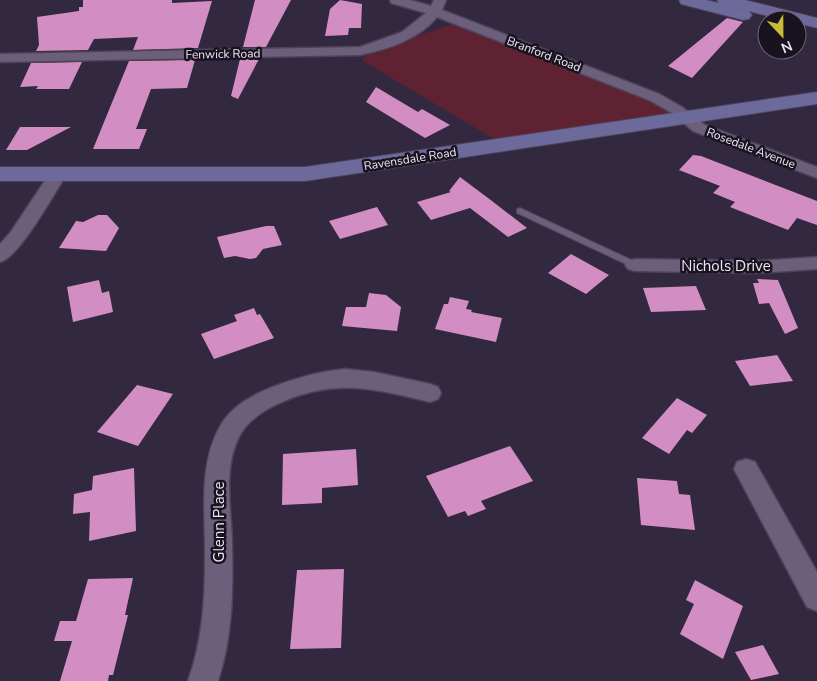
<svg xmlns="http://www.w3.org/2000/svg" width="817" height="681" font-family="'Nunito Sans',sans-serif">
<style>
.green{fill:#5f2232}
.building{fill:#d28ec2}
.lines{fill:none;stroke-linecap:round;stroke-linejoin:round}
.lane-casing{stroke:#4d4358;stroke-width:2}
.street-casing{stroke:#4d4358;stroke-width:3}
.secondary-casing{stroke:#4d4358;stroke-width:2}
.lane{fill:#6b5f7b;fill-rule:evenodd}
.street{fill:#6b5f7b;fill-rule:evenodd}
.secondary{fill:#6c6a9a;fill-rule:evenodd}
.labels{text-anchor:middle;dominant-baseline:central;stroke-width:5;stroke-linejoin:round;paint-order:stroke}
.far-street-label{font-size:12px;fill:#ede6f7;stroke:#18131e}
.street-label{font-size:15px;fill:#ede6f7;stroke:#18131e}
</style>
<rect width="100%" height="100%" fill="#322840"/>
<path class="green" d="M 454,24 L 677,110 L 687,118 L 504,145 L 363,61 L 365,54 L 379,52 L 410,38 Z"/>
<g class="building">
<path d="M 83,0 L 172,0 L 172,3 L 212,1 L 198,48 L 133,50 L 138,37 L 94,39 L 88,50 L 36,51 L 39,45 L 37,17 L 79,11 L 79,7 L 83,7 Z"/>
<path d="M 255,0 L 291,0 L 266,47 L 243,47 Z"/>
<path d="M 340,0 L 362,4 L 361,28 L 349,28 L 348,35 L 325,36 L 330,9 Z"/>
<path d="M 727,18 L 743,22 L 692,78 L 668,66 Z"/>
<path d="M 240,59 L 259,59 L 238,99 L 231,96 Z"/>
<path d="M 195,60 L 187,88 L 151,89 L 136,129 L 147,129 L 139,149 L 93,149 L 129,61 Z"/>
<path d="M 82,62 L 69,89 L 36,89 L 38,86 L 20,87 L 31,63 Z"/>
<path d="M 376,87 L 418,112 L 422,109 L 450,125 L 425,138 L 366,102 Z"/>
<path d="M 20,127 L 71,127 L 27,150 L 6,150 Z"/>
<path d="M 693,155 L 701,156 L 817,201 L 817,225 L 797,218 L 788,230 L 730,207 L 735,202 L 713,193 L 720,186 L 679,170 Z"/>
<path d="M 460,177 L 492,201 L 527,228 L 508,237 L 470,208 L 431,220 L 417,202 L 451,192 L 449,191 Z"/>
<path d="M 377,207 L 388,225 L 340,239 L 329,221 Z"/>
<path d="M 98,215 L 107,215 L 119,228 L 106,251 L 59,248 L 76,221 L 83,222 Z"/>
<path d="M 266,226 L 274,226 L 282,245 L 263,249 L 256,258 L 250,259 L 235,256 L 224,258 L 217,237 Z"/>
<path d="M 571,254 L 609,275 L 586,294 L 548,273 Z"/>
<path d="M 757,279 L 778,280 L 798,328 L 785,334 L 769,303 L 759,304 L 753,283 L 759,283 Z"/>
<path d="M 99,280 L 102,293 L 109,291 L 113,312 L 73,322 L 67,287 Z"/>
<path d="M 696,286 L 706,310 L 651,312 L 643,288 Z"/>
<path d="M 369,293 L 386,295 L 401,307 L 397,331 L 342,326 L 346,307 L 366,307 Z"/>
<path d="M 450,297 L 469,301 L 466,309 L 472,310 L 471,312 L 502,318 L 496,342 L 435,329 L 444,304 L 448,304 Z"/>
<path d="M 254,308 L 257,315 L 260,314 L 274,338 L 214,359 L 201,334 L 237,321 L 234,315 Z"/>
<path d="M 777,355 L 793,381 L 750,386 L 735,361 Z"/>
<path d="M 137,385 L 173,394 L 138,446 L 97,432 Z"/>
<path d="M 677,398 L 707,415 L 692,433 L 687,430 L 669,454 L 642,438 Z"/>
<path d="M 510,446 L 533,481 L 481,501 L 486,509 L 468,516 L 465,511 L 448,517 L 426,476 Z"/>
<path d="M 356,449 L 358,485 L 322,488 L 322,503 L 282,505 L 283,454 Z"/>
<path d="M 134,468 L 136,531 L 89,541 L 90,512 L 73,514 L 74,494 L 92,490 L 93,476 Z"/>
<path d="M 637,478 L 677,481 L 679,494 L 690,495 L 695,530 L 641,525 Z"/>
<path d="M 344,569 L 341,648 L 290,649 L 297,570 Z"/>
<path d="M 133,578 L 125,615 L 128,615 L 113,675 L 109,675 L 108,681 L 60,681 L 72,641 L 54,641 L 60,621 L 76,621 L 88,579 Z"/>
<path d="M 695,580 L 743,606 L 723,659 L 680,634 L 694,604 L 686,600 Z"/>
<path d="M 763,645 L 779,674 L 751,680 L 735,652 Z"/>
</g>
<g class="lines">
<defs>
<path id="lane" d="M 520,208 L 638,263 L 640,265 L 635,268 L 632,267 L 517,213 L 517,209 Z"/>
<g id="street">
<path d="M 390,0 L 410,0 L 431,6 L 434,0 L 446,0 L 442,10 L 659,94 L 682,107 L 705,125 L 817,167 L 817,178 L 693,131 L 672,113 L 649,100 L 437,17 C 418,40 388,49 360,55 L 0,62 L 0,54 L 360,47 L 402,32 L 426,13 L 391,3 Z"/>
<path d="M 58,169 L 64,170 L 67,174 C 54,193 20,257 0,262 L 0,244 L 10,233 L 52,170 Z"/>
<path d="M 817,257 L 817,269 L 757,273 L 635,271 L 628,269 L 625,265 L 628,261 L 635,259 L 757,261 Z"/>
<path d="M 345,369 L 374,372 L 430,384 L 438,387 L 441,393 L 438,399 L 430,402 C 375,389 337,378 282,402 C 266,409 247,420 239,437 C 223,468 231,509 232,542 C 233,589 233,636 218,681 L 188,681 C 202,642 205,602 205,561 C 206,516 197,463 222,423 C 235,403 257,393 278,385 C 300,377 322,371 345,369 Z"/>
<path d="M 746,459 L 755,462 L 817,572 L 817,611 L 807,607 L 734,469 L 737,462 Z"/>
</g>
<g id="secondary">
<path d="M 679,0 L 706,0 L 719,3 L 717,0 L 745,0 L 817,18 L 817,28 L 797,23 L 797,20 L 784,20 L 725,5 L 749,11 L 752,15 L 749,19 L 743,20 L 681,4 Z"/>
<path d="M 817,92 L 817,104 L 305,181 L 0,181 L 0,167 L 305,167 Z"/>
</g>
</defs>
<use href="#lane" class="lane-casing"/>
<use href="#street" class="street-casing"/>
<use href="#secondary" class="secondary-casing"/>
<use href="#lane" class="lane"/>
<use href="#street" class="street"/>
<use href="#secondary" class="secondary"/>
</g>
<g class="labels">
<g class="far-street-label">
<text transform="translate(223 54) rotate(-1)">Fenwick Road</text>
<text transform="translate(544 54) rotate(21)">Branford Road</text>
<text transform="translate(751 148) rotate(21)">Rosedale Avenue</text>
<text transform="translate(410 159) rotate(-9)">Ravensdale Road</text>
</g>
<g class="street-label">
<text x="726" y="266">Nichols Drive</text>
<text transform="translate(219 522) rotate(-90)">Glenn Place</text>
</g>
</g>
<g transform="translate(782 35) rotate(158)"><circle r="24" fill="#18131e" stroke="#6d6775"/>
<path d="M0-4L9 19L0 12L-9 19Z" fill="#cbba39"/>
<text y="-8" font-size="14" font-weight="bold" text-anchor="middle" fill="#ede6f7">N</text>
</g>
</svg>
